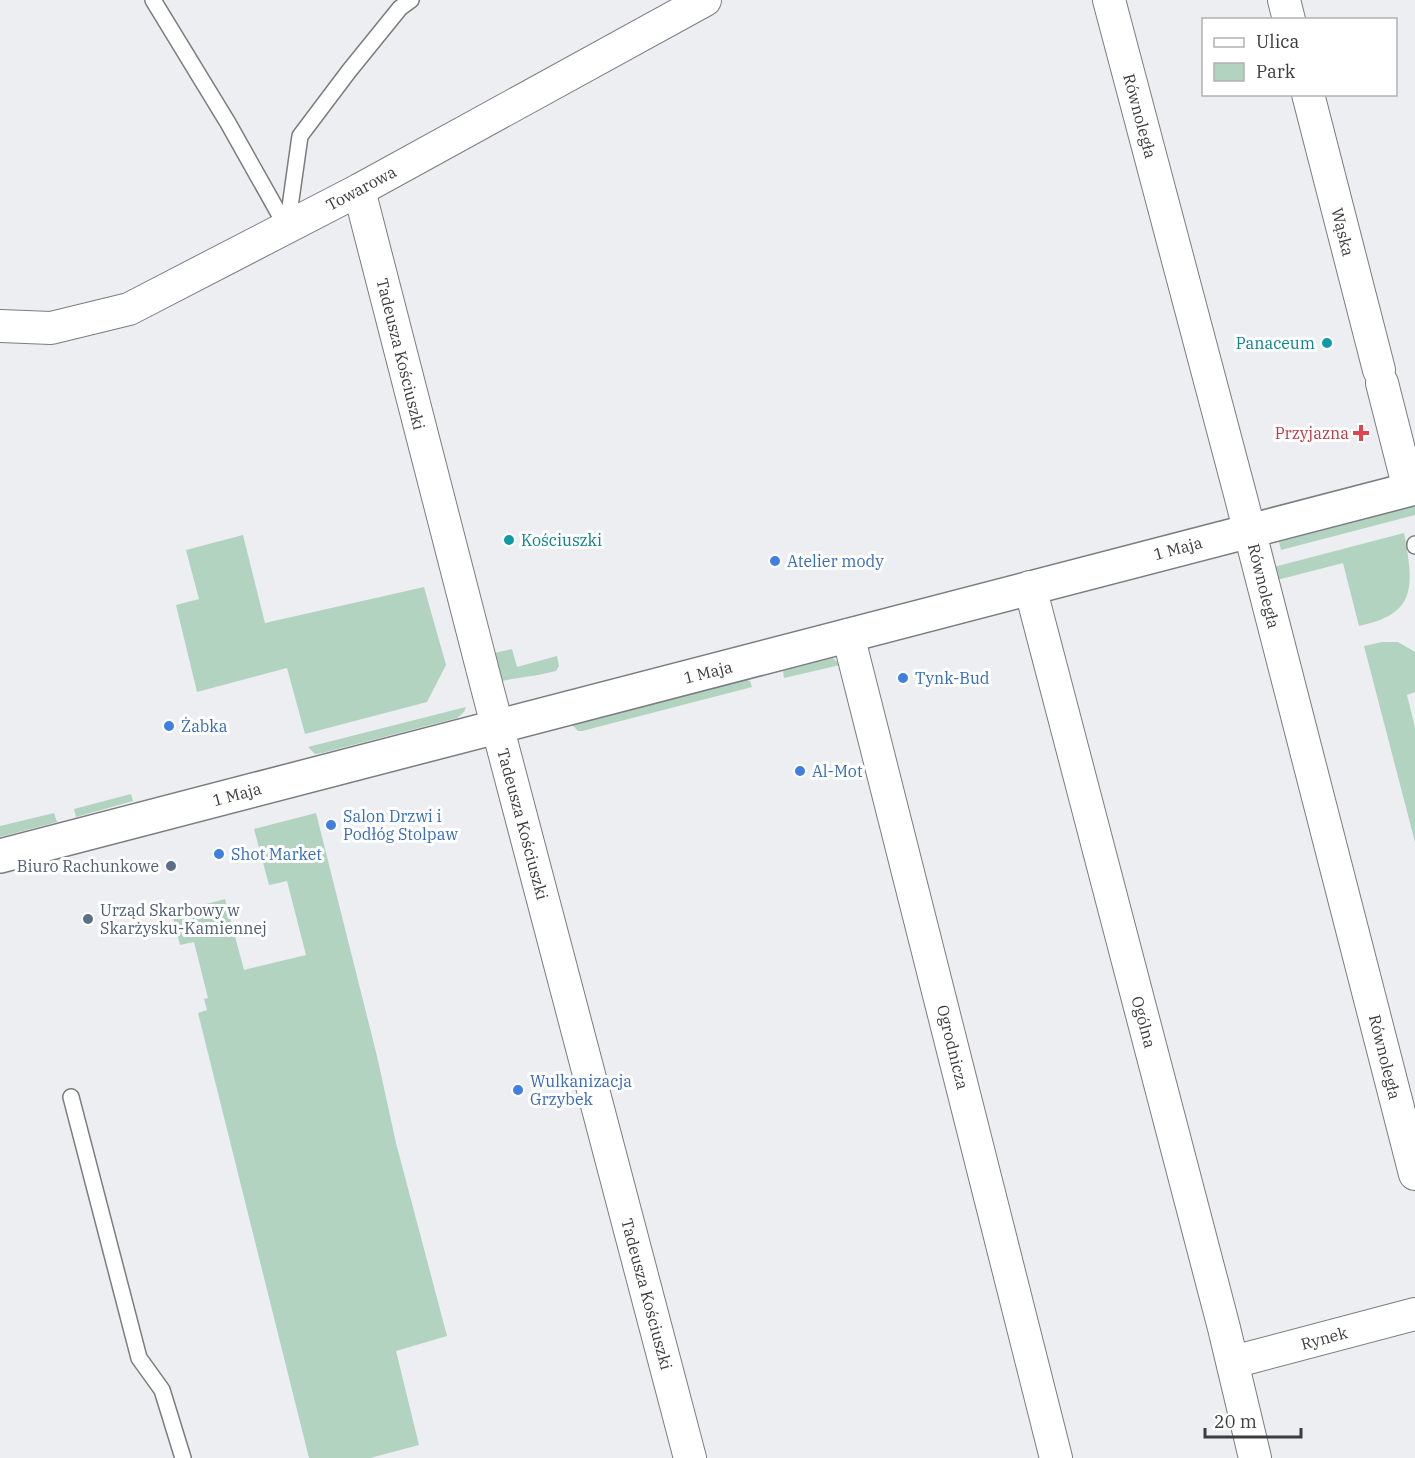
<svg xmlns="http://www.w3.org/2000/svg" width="1415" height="1458" font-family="'IBM Plex Serif',serif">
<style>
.green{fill:#b2d3bf}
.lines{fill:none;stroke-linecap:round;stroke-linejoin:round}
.lane-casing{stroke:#7b7c80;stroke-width:18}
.street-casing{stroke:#7b7c80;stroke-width:34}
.secondary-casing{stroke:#7b7c80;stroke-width:36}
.lane{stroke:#fff;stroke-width:15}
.street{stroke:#fff;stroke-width:32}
.secondary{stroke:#fff;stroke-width:33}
.culture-dot{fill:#0f9aa8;stroke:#fff;stroke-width:2}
.health-dot{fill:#e0444e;stroke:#fff;stroke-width:2}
.shop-dot{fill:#3f7fe0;stroke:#fff;stroke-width:2}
.service-dot{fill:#5c6f8a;stroke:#fff;stroke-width:2}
.labels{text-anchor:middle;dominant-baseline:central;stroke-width:6;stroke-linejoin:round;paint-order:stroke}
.street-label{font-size:16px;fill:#3c3c3e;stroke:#fff}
.culture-label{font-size:16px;fill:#0d838f;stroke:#fff;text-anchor:end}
.health-label{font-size:16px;fill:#be3a42;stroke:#fff;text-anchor:end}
.shop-label{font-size:16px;fill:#366cbe;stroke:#fff;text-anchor:start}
.service-label{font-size:16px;fill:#4e5e75;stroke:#fff;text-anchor:end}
</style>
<rect width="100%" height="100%" fill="#eceef1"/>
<g class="green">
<path d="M 1415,506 L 1415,515 L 1281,550 L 1279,542 Z"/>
<path d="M 1404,533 C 1415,590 1415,614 1359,626 L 1343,563 L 1273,581 L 1270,568 Z"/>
<path d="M 243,535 L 265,623 L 424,587 L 446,665 L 427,702 L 305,734 L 287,668 L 197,692 L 176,605 L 199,599 L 186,550 Z"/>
<path d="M 1382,642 L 1398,642 L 1415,652 L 1415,692 L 1407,695 L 1415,727 L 1415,842 L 1364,646 Z"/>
<path d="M 512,649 L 517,667 L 557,656 L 559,666 L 556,671 C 537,676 521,677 502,681 L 494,653 Z"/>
<path d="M 833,658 L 840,665 L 784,678 L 783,671 Z"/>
<path d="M 742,679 L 750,681 L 752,687 L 582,731 L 578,731 L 572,725 Z"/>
<path d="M 466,707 L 464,712 L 457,718 L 322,753 L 315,754 L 308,747 Z"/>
<path d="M 131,794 L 133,801 L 76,817 L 74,809 Z"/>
<path d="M 54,813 L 57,822 L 0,837 L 0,826 Z"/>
<path d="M 316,813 L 377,1056 L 396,1143 L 447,1336 L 396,1351 L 419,1445 L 370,1458 L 309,1458 L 198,1013 L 207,1010 L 204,999 L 208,998 L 194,942 L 180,945 L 172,913 L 225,899 L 244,970 L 306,955 L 287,881 L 269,885 L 254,829 Z"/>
</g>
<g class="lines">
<defs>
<g id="lane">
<path d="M 153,0 L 228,123 L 287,228"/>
<path d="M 287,228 L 300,136 L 349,71 L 400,8 L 411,0"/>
<path d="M 1415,544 L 1415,546"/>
<path d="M 71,1097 L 139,1358 L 162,1390 L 183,1458"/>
</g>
<g id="street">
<path d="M 1109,0 L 1240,494 L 1415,1174"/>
<path d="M 1284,0 L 1289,20"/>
<path d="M 1308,94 L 1379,370"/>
<path d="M 359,190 L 488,691 L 690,1458"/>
<path d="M 0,326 L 51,328 L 129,309 L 359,190 L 705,0"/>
<path d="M 1382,383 L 1409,489"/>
<path d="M 1030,587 L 1224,1328 L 1255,1458"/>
<path d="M 848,635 L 1056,1458"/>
<path d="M 1233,1362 L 1415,1314"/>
</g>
<path id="secondary" d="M 0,856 L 1415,488"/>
</defs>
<use href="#lane" class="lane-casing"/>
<use href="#street" class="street-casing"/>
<use href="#secondary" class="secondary-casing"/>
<use href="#lane" class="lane"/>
<use href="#street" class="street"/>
<use href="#secondary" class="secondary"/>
</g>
<g class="culture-dot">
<circle cx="1327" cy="343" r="6"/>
<circle cx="509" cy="540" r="6"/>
</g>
<path class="health-dot" d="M1358 424h6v6h6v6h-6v6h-6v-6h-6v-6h6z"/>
<g class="shop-dot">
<circle cx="775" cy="561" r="6"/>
<circle cx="903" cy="678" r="6"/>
<circle cx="169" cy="726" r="6"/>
<circle cx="800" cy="771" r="6"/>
<circle cx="331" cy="825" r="6"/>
<circle cx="219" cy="854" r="6"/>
<circle cx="518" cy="1090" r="6"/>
</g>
<g class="service-dot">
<circle cx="171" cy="866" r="6"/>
<circle cx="88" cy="919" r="6"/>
</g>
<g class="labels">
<g class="street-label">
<text transform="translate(1140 116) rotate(75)">Równoległa</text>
<text transform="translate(361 188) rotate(-28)">Towarowa</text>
<text transform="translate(1343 232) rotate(76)">Wąska</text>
<text transform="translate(401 354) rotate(76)">Tadeusza Kościuszki</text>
<text transform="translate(1178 548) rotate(-15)">1 Maja</text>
<text transform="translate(1264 586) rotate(76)">Równoległa</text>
<text transform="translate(708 672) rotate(-14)">1 Maja</text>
<text transform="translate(237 794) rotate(-15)">1 Maja</text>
<text transform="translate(523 824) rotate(75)">Tadeusza Kościuszki</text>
<text transform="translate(1144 1022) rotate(75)">Ogólna</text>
<text transform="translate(953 1047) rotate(76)">Ogrodnicza</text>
<text transform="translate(1385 1057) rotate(76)">Równoległa</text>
<text transform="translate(647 1294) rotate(75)">Tadeusza Kościuszki</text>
<text transform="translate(1324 1338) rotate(-15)">Rynek</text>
</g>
<g class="culture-label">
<text x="1315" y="343">Panaceum</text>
<text x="521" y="540" text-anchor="start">Kościuszki</text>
</g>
<g class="health-label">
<text x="1349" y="433">Przyjazna</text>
</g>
<g class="shop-label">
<text x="787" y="561">Atelier mody</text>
<text x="915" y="678">Tynk-Bud</text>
<text x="181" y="726">Żabka</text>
<text x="812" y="771">Al-Mot</text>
<text x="343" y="816">Salon Drzwi i<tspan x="343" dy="18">Podłóg Stolpaw</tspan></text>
<text x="231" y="854">Shot Market</text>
<text x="530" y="1081">Wulkanizacja<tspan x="530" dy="18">Grzybek</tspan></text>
</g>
<g class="service-label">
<text x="159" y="866">Biuro Rachunkowe</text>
<text x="100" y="910" text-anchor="start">Urząd Skarbowy w<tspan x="100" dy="18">Skarżysku-Kamiennej</tspan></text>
</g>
</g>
<rect x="1202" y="18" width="195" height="78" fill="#ffffff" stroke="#b1b1b2" stroke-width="1.5"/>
<rect x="1214" y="38" width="30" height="9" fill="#ffffff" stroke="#b1b1b2" stroke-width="1.5"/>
<text x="1256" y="48" font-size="18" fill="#3c3c3e">Ulica</text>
<rect x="1214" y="63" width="30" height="18" fill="#b2d3bf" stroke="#b1b1b2" stroke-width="1.5"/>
<text x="1256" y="78" font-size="18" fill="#3c3c3e">Park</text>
<path d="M1205 1428v9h96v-9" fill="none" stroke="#3c3c3e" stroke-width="3"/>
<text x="1214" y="1428" font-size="18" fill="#3c3c3e" stroke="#ffffff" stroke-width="4.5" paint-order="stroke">20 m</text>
</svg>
